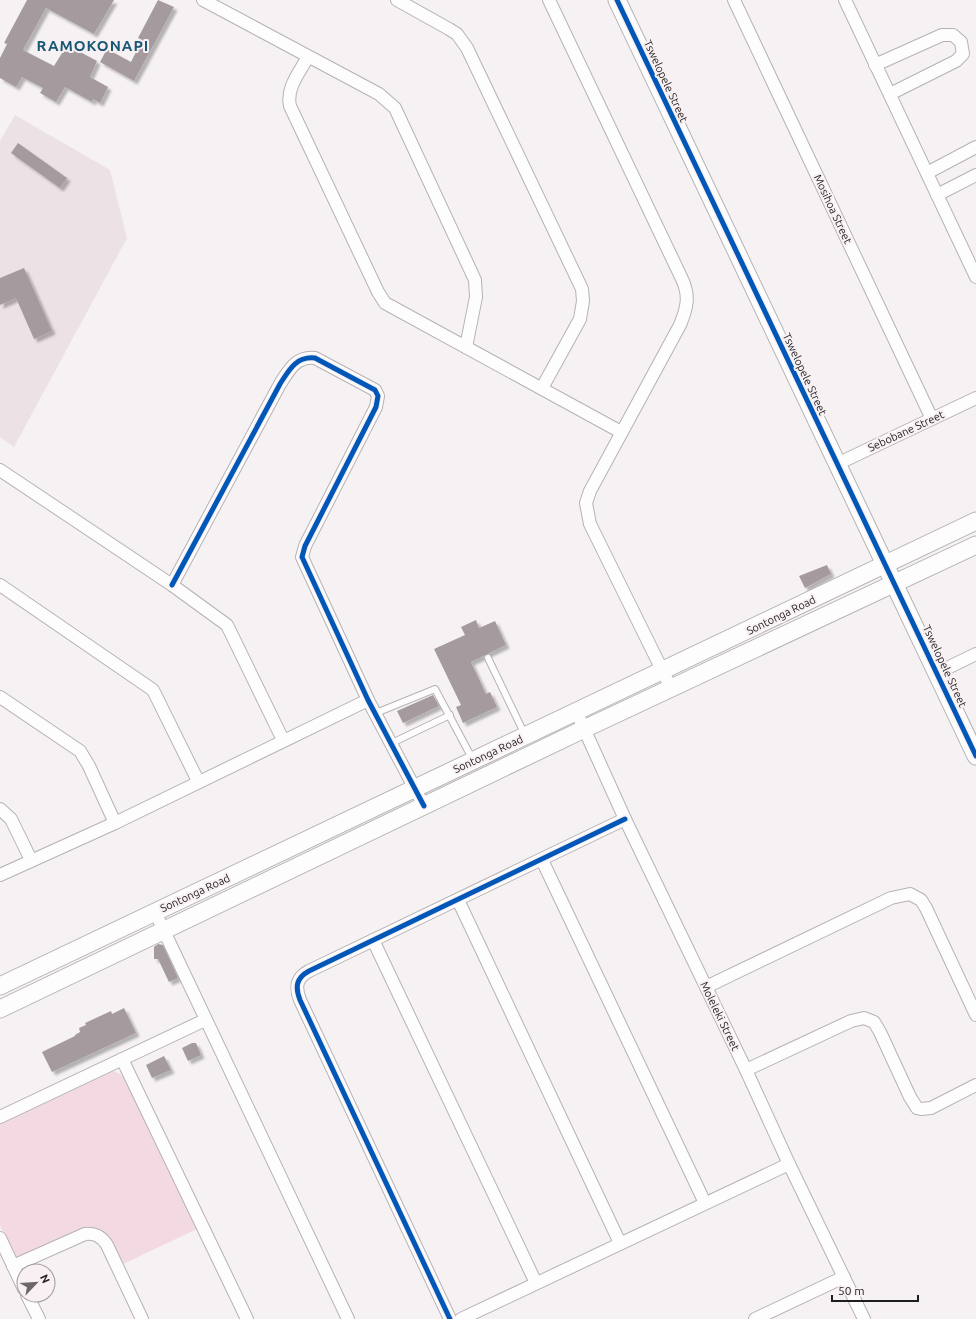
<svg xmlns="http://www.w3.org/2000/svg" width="976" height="1319" font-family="Ubuntu,sans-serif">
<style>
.built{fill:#ece1e5}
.green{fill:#f3dae2}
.building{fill:#a59b9f;filter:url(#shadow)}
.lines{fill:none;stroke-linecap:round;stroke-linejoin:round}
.lane-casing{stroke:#b6b2b3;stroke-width:8}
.street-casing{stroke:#b6b2b3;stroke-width:14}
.secondary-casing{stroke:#b6b2b3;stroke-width:19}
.lane{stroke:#fefdfd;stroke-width:6}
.street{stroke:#fefdfd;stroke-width:12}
.secondary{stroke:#fefdfd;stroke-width:17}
.cycleway-casing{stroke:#f8f0f2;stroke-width:8}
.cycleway{stroke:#0057b8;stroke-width:5}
.labels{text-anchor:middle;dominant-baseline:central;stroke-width:4;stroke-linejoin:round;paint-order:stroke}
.street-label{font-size:11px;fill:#201d1e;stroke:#f8f0f2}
.district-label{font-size:15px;font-weight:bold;letter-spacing:1px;fill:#175775;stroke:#f8f0f2}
</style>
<defs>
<filter id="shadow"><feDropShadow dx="3.5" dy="3.5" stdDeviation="1" flood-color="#0004"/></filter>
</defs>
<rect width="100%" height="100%" fill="#f6f2f3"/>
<path class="built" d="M 15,115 L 110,170 L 127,238 L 14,447 L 0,437 L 0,141 Z"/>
<path class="green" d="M 113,1071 L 120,1074 L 126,1080 L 197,1229 L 121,1265 L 99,1231 L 93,1228 L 85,1229 L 20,1258 L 16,1257 L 0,1226 L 0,1122 L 107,1072 Z"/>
<g class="building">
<path d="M 27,0 L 114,0 L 94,34 L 46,8 L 23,50 L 54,66 L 67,45 L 97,61 L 90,77 L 108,87 L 100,103 L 93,99 L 92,102 L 65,87 L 56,102 L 40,93 L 43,88 L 22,77 L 16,87 L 0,78 L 0,58 L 7,44 L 4,43 Z"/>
<path d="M 158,0 L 174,7 L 134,81 L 100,62 L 107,49 L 131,62 L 142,40 L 138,38 Z"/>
<path d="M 18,143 L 67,178 L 60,188 L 11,153 Z"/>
<path d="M 24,268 L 52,331 L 34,339 L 16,298 L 0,305 L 0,278 Z"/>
<path d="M 827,565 L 831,574 L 805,588 L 799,576 Z"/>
<path d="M 476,620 L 479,628 L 495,621 L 506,645 L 471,662 L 486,694 L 490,692 L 497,707 L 463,723 L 456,707 L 461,705 L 434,649 L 465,635 L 461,627 Z"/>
<path d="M 433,695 L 439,706 L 403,723 L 397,711 Z"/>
<path d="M 158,944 L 163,945 L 178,978 L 169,982 L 158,959 L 154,959 L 154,947 Z"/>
<path d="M 124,1008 L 136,1033 L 52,1072 L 42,1052 L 75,1036 L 75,1035 L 80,1032 L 79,1028 L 86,1025 L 85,1023 L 111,1011 L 112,1014 Z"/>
<path d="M 192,1043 L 196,1043 L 201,1055 L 188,1061 L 182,1048 Z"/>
<path d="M 164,1056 L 171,1070 L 152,1078 L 146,1065 Z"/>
</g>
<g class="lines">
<defs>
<g id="lane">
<path d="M 488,658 L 525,735"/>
<path d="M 376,713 L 435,689 L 473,760"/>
<path d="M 392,743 L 450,715"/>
</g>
<g id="street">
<path d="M 203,0 L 379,94 L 395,108 L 475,280 L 476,297 L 466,347"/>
<path d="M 397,0 L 449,29 L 457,34 L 467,48 L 582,289 L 583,301 L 580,319 L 542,388"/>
<path d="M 549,0 L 682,279 C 690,296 687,308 680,325 L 590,491 L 586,503 L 590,524 L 671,688"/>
<path d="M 734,0 L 932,419"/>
<path d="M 845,0 L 976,277"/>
<path d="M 308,57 C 299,73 286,88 290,106 L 378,292 L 385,303 L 621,432"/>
<path d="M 875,65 L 942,35 L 953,35 L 961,42 L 963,54 L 956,61 L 890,94"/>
<path d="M 927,173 L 976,147"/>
<path d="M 937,195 L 976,175"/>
<path d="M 837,464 L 976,398"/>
<path d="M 0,470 L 172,585 L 227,625 L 283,740"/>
<path d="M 0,585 L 153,690 L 198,781"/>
<path d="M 172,585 L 280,384 C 289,370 296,356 315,358 L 375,390 L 378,396 L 376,407 L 305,546 L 302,557 L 368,700 L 424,806"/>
<path d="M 937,673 L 976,654"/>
<path d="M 0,697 L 80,751 L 89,766 L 115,823"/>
<path d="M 577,713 L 625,819 L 746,1070 L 789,1164 L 864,1319"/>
<path d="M 0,809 L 11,819 L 31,860"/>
<path d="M 542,860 L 705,1203"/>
<path d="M 0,875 L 115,823 L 368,700"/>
<path d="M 458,900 L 620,1243"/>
<path d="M 155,912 L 348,1319"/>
<path d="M 373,940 L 536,1283"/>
<path d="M 706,987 L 891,898 L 910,894 L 921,900 L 926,908 L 976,1015"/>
<path d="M 122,1059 L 247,1319"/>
<path d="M 746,1070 L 851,1021 L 864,1018 L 874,1022 L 880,1032 L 910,1097 L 917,1108 L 921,1109 L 931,1108 L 976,1085"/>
<path d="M 0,1117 L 205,1020"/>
<path d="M 0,1238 L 24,1289"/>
<path d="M 13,1266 L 85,1234 C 95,1233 101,1236 107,1245 L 142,1319"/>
<path d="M 27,1295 L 39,1319"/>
<path d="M 450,1319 L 300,1000 C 295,987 296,978 309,971 L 625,819"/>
<path d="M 461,1319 L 789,1164"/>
<path d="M 755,1319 L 844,1277"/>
</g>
<g id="secondary">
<path d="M 617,0 L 976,756"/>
<path d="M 0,986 L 976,521"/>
<path d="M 0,1009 L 584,729 L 976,545"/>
</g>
</defs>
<use href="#lane" class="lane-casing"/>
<use href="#street" class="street-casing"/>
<use href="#secondary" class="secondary-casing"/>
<use href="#lane" class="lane"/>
<use href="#street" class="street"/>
<use href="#secondary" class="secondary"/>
<defs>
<g id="cycleway">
<path d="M 617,0 L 976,756"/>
<path d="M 172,585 L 280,384 C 289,370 296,356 315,358 L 375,390 L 378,396 L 376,407 L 305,546 L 302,557 L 368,700 L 424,806"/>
<path d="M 450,1319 L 300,1000 C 295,987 296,978 309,971 L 625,819"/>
</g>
</defs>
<use href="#cycleway" class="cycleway-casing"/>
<use href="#cycleway" class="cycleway"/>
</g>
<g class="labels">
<g class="street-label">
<text transform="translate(666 81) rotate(65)">Tswelopele Street</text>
<text transform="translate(833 209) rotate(65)">Mosihoa Street</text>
<text transform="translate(805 374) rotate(65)">Tswelopele Street</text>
<text transform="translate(906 431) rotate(-25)">Sebobane Street</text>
<text transform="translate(781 615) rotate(-26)">Sontonga Road</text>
<text transform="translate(945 666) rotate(65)">Tswelopele Street</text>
<text transform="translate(488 754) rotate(-25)">Sontonga Road</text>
<text transform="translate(195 893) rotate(-25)">Sontonga Road</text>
<text transform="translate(720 1016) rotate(64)">Moleleki Street</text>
</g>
<g class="district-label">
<text x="93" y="45">RAMOKONAPI</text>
</g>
</g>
<g transform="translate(36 1283) rotate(65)"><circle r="19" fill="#f8f0f2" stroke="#a29c9d"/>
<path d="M0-3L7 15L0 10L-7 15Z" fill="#6b6869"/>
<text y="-6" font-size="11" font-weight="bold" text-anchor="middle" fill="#201d1e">N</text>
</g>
<path d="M832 1295v6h86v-6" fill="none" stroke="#201d1e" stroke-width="2"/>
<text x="838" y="1295" font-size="12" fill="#201d1e" stroke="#f8f0f2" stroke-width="3" paint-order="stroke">50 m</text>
</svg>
